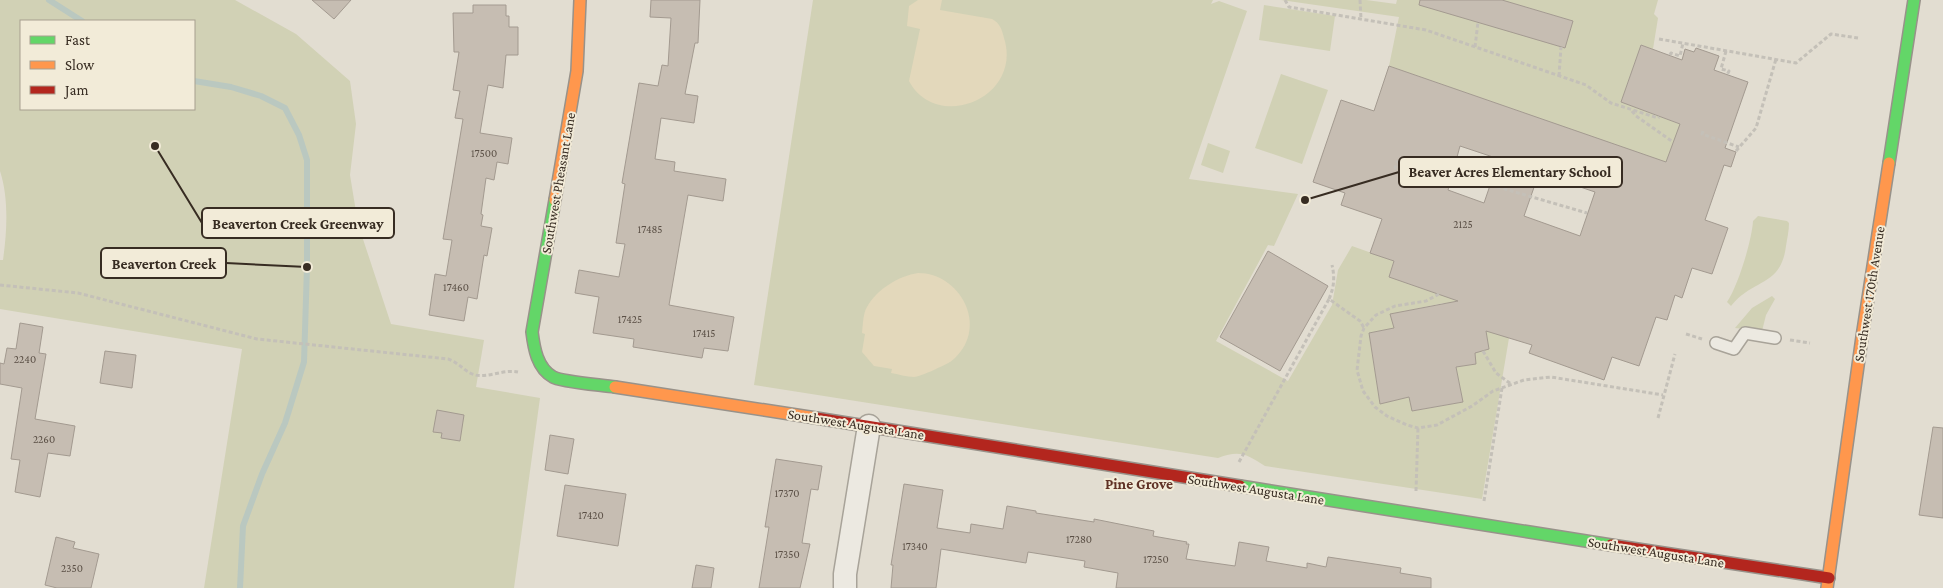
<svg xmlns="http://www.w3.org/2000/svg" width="1943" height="588" font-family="'Crimson Pro',serif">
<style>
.green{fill:#d1d1b5;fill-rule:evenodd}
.sand{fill:#e3d8bb}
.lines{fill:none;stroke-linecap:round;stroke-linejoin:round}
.stream{stroke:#bac8c0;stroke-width:6}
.building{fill:#c6bdb2;stroke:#a39a90;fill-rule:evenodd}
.lane-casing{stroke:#a8a399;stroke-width:14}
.street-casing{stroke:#a8a399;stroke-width:25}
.fast-casing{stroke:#98928a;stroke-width:14}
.slow-casing{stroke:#98928a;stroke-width:14}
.jam-casing{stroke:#98928a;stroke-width:14}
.path{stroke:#c4c0b8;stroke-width:3;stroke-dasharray:4 2.5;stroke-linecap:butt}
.lane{stroke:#ece9e1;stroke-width:11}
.street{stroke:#ece9e1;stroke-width:22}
.fast{stroke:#63d668;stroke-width:11}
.slow{stroke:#ff974d;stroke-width:11}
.jam{stroke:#b3261e;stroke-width:11}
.labels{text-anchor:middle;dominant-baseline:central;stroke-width:4;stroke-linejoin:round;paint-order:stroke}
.number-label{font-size:11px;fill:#5b5046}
.street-label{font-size:14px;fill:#372c22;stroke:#f2ebd8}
.neighbourhood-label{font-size:15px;font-weight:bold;fill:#5f3125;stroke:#f2ebd8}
.leader{fill:none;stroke:#372c22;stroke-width:2}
.callout-dot{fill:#372c22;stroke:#f2ebd8;stroke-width:2}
.callout{fill:#f2ebd8;stroke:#372c22;stroke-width:2}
.callout-label{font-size:15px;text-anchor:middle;font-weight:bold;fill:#372c22}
</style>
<rect width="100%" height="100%" fill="#e2ddd1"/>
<g class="green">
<path d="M 0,0 L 235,0 L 296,34 L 350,81 L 356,124 L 350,175 L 358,224 L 391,324 L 484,340 L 476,387 L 540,398 L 514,588 L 204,588 L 242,349 L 0,309 L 0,260 L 3,260 C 7,231 9,199 0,171 ZM 21,21 L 194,21 L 194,109 L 21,109 Z"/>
<path d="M 813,0 L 1213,0 L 1211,4 L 1219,1 L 1247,11 L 1189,179 L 1298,194 L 1274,246 L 1268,245 L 1216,341 L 1288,381 L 1332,305 L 1338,270 L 1352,246 L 1394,261 L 1389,277 L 1443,295 L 1449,280 L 1465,304 L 1444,303 L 1391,314 L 1394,328 L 1369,333 L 1380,404 L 1409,397 L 1413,411 L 1463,402 L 1456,367 L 1476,364 L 1475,352 L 1489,349 L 1482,307 L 1509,338 L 1482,499 L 1265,466 C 1246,454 1240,450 1218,458 L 754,385 Z"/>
<path d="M 1281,0 L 1366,0 L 1396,4 L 1397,0 L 1420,0 L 1419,5 L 1481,22 L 1487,0 L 1658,0 L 1654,14 L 1658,18 L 1653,49 L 1641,45 L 1621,102 L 1682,125 L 1670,151 L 1671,164 L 1389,66 L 1399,17 ZM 1513,3 L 1573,21 L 1565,48 L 1505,30 Z"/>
<path d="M 1264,5 L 1335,16 L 1330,51 L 1259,40 Z"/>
<path d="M 1281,74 L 1328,90 L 1302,164 L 1255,148 Z"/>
<path d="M 1208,143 L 1230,151 L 1223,173 L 1201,165 Z"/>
<path d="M 1758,216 L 1787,221 L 1789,223 C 1789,231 1787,239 1786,246 C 1781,287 1753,278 1731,306 L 1727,302 C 1738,286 1752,240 1753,221 Z"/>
<path d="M 1772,296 L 1775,299 L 1766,315 L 1762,331 L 1735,328 L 1752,308 Z"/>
</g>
<g class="sand">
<path d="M 918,0 L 942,0 L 940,10 L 992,19 C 1000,23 1002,30 1004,38 C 1023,98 937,133 909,81 L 920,29 L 907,26 L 909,6 Z"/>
<path d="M 918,273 C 960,273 989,326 955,358 C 950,363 942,366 936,369 C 929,372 921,376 914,377 C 907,377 898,374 891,373 L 892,369 L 874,366 L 862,352 L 865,334 L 862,333 C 863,325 863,313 867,307 C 877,289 899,276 918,273 Z"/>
</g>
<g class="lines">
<g class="stream">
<path d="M 49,0 L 82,21"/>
<path d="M 194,81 L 231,87 L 261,96 L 285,108 L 299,135 L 307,160 L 307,267 L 304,362 L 285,423 L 262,474 L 243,526 L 240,588"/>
</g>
</g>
<g class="building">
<path d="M 312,0 L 351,0 L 334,19 Z"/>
<path d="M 651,0 L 700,0 L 698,43 L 695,43 L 685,94 L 698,96 L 694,123 L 661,118 L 655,159 L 675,162 L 674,171 L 726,179 L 723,201 L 688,195 L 669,305 L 734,317 L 728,351 L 704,348 L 702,358 L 633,347 L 634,339 L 593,333 L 599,297 L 575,293 L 579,270 L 619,277 L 625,244 L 616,243 L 625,184 L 622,183 L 639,83 L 658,86 L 662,65 L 668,66 L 671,18 L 650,17 Z"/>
<path d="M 1420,0 L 1502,0 L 1573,21 L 1565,48 L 1419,5 Z"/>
<path d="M 473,5 L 506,5 L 506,16 L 509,16 L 509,27 L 518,27 L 518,55 L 506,55 L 503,88 L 488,85 L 480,133 L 512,138 L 508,164 L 497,162 L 494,180 L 486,178 L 481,214 L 483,215 L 481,226 L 492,228 L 487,256 L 484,255 L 477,299 L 468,297 L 464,321 L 429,315 L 435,274 L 446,276 L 452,240 L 443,239 L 463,119 L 455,118 L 460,91 L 453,90 L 459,52 L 454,52 L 453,13 L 473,13 Z"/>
<path d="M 1641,45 L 1682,60 L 1685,49 L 1694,52 L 1696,48 L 1719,56 L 1714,70 L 1748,82 L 1725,148 L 1736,152 L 1731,167 L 1724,165 L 1705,220 L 1728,228 L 1712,274 L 1692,268 L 1682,298 L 1675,295 L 1667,320 L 1656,317 L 1639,366 L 1612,357 L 1604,380 L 1529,353 L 1532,345 L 1486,331 L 1489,349 L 1475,353 L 1476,364 L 1456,367 L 1463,402 L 1412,411 L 1409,397 L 1380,404 L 1369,333 L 1394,328 L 1390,314 L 1458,301 L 1389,277 L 1394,261 L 1370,253 L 1382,219 L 1341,205 L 1345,193 L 1313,182 L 1341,100 L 1374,111 L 1389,66 L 1666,162 L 1680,124 L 1621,102 ZM 1460,146 L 1499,159 L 1484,203 L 1448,190 ZM 1539,173 L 1595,192 L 1580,236 L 1524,216 Z"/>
<path d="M 1268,251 L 1328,286 L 1280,371 L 1220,337 Z"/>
<path d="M 20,323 L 43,327 L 39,353 L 46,354 L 35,419 L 75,426 L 70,456 L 48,453 L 40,497 L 15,492 L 20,460 L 11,459 L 22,388 L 0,384 L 0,363 L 4,364 L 7,348 L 16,349 Z"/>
<path d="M 105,351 L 136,355 L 132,388 L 100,383 Z"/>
<path d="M 437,410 L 464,415 L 460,441 L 441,438 L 442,433 L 433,432 Z"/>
<path d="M 1933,427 L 1943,428 L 1943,518 L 1919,515 Z"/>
<path d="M 550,435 L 574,439 L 568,474 L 545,470 Z"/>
<path d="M 776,459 L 822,466 L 818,490 L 811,489 L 802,543 L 810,544 L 800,588 L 759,588 L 769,527 L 765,527 Z"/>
<path d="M 904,484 L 943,490 L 937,528 L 970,533 L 971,524 L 1003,529 L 1007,506 L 1036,511 L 1036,513 L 1094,522 L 1094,519 L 1154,531 L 1153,536 L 1187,542 L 1186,544 L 1189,544 L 1186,559 L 1235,566 L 1239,542 L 1269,547 L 1266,561 L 1307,568 L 1307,563 L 1326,567 L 1328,557 L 1401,568 L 1400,573 L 1431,578 L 1431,588 L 1116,588 L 1118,573 L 1084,567 L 1085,561 L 1028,552 L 1026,563 L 941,549 L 936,588 L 891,588 L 893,565 L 891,565 Z"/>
<path d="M 565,485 L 626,494 L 618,546 L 557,536 Z"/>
<path d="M 56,537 L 75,542 L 73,548 L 99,554 L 91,588 L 57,588 L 45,585 Z"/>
<path d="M 696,565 L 714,568 L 711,588 L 692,588 Z"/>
</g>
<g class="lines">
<defs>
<path id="lane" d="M 1716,343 L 1734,349 L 1745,333 L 1775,338"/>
<path id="street" d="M 845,588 L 845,574 L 869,426"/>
<g id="fast">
<path d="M 1889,163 L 1914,0"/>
<path d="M 555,200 L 532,332 C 534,348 537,368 553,377 C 561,382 603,385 615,387"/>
<path d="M 1240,486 L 1611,545"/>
</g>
<g id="slow">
<path d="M 555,200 L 577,71 L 580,0"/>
<path d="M 615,387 L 816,418"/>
<path d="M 1827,588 L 1862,337 L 1889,163"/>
</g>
<g id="jam">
<path d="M 816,418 L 1240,486"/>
<path d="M 1611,545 L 1829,578"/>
</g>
</defs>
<use href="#lane" class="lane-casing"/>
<use href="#street" class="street-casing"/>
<use href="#fast" class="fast-casing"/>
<use href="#slow" class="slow-casing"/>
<use href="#jam" class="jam-casing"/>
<g class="path">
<path d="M 1285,0 L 1289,7 L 1426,30 L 1586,85 L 1611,103 L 1658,118 L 1659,117"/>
<path d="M 1360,0 L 1361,19"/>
<path d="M 1659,39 L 1796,63 L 1831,34 L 1858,38"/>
<path d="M 1475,47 L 1478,22"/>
<path d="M 1726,51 L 1721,69 L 1729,71 L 1727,75"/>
<path d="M 1670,55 L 1671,53 L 1680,56 L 1683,43"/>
<path d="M 1559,76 L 1561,47"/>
<path d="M 1632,111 L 1636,116 L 1673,142"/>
<path d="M 1703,131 L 1702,134 L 1739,147"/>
<path d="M 1736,151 L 1756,128 L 1776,59"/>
<path d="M 1394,168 L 1395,168 L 1397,162 L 1467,178 L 1587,213"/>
<path d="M 1405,175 L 1408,165"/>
<path d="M 1467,178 L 1491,166 L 1496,158"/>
<path d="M 0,285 L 78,293 L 257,339 L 448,359 C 458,362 465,372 475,375 C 489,378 503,369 518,372"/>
<path d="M 1439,294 L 1426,301 L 1395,306 L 1376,315 L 1364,328 L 1361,336 L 1357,370 L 1363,391 L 1375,407 L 1387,416 L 1407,425 L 1418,428 L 1437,425 L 1472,406 L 1493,391 L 1524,380 L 1551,377 L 1663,395"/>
<path d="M 1329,299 C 1334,287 1335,278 1332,265"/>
<path d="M 1686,334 L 1702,339"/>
<path d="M 1790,340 L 1810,343"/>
<path d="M 1483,351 L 1496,373 L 1511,384"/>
<path d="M 1658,418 L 1675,354"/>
<path d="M 1239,462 L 1329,299 L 1360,321 L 1364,328"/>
<path d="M 1416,491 L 1418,428"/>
<path d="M 1484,501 L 1502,388"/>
</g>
<use href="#lane" class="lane"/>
<use href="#street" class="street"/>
<use href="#fast" class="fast"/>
<use href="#slow" class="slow"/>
<use href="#jam" class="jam"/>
</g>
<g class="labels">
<g class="number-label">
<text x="484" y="153">17500</text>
<text x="1463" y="224">2125</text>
<text x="650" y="229">17485</text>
<text x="456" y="287">17460</text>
<text x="630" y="319">17425</text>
<text x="704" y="333">17415</text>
<text x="25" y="359">2240</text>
<text x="44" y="439">2260</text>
<text x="787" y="493">17370</text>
<text x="591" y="515">17420</text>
<text x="1079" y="539">17280</text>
<text x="915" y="546">17340</text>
<text x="787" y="554">17350</text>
<text x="1156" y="559">17250</text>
<text x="72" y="568">2350</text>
</g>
<g class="street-label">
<text transform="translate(558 183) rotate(-80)">Southwest Pheasant Lane</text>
<text transform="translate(1869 294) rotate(-81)">Southwest 170th Avenue</text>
<text transform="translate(856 424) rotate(9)">Southwest Augusta Lane</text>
<text transform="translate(1256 489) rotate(9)">Southwest Augusta Lane</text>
<text transform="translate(1656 552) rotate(9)">Southwest Augusta Lane</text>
</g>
<g class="neighbourhood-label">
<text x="1139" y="484">Pine Grove</text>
</g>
</g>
<path class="leader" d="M1305 200L1399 172M155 146L202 223M307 267L226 263"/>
<g class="callout-dot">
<circle cx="1305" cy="200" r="5"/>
<circle cx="155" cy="146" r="5"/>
<circle cx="307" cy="267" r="5"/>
</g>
<g class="callout">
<rect x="1399" y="157" width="223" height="30" rx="5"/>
<rect x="202" y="208" width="192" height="30" rx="5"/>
<rect x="101" y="248" width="125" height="30" rx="5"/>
</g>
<g class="callout-label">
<text x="1510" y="177">Beaver Acres Elementary School</text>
<text x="298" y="229">Beaverton Creek Greenway</text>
<text x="164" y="269">Beaverton Creek</text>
</g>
<rect x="20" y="20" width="175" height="90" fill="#f2ebd8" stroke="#a79f8f"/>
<rect x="30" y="36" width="25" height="8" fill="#63d668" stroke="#a79f8f"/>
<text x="65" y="45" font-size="15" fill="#372c22">Fast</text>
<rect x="30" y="61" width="25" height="8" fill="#ff974d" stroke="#a79f8f"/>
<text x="65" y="70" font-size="15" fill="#372c22">Slow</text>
<rect x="30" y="86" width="25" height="8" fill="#b3261e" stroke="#a79f8f"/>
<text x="65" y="95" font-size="15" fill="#372c22">Jam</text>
</svg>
